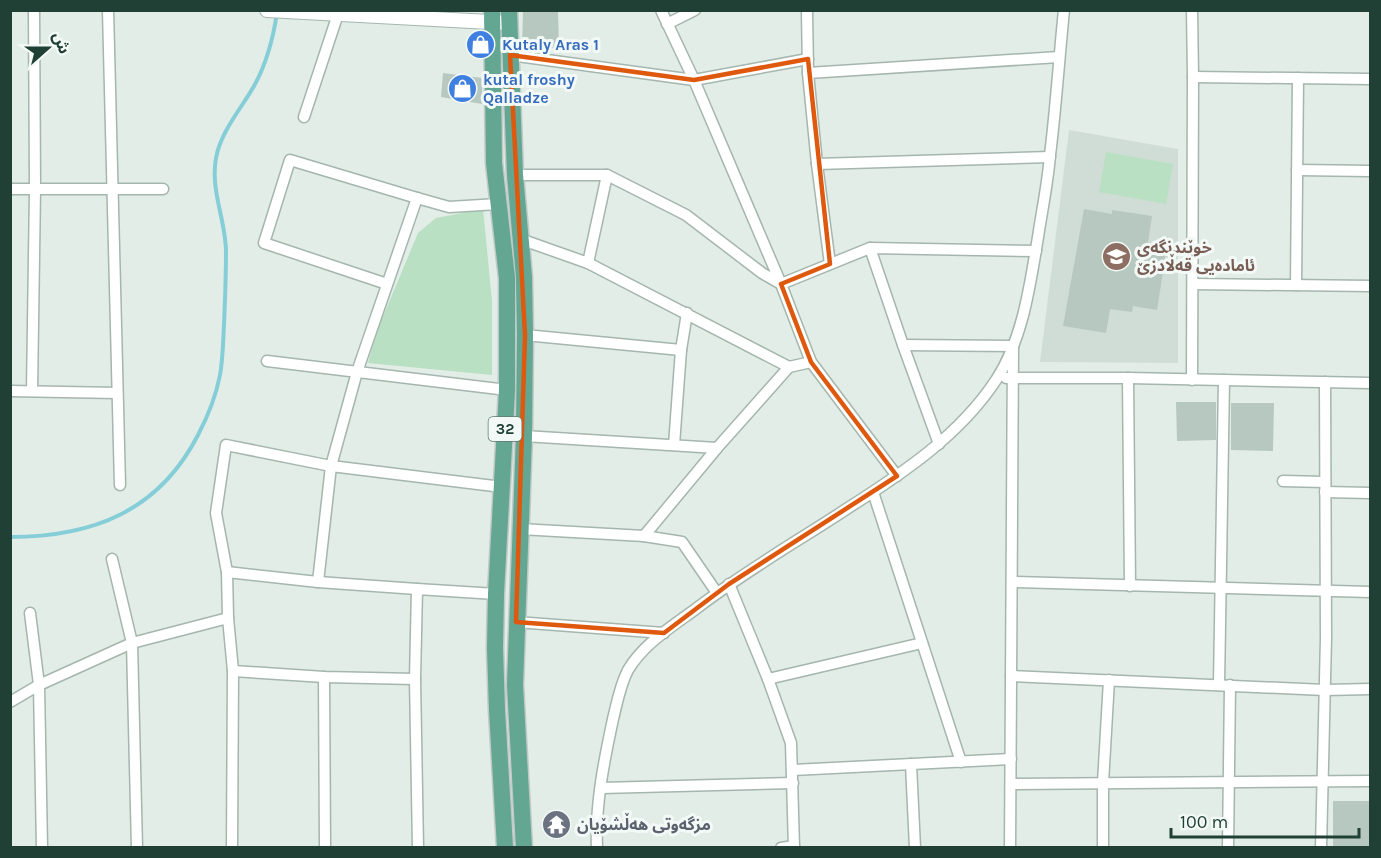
<svg xmlns="http://www.w3.org/2000/svg" width="1381" height="858" font-family="Karla,'Noto Sans Arabic',sans-serif">
<style>
.built{fill:#d0ddd6}
.green{fill:#b9e0c2}
.lines{fill:none;stroke-linecap:round;stroke-linejoin:round}
.stream{stroke:#85ced7;stroke-width:4}
.building{fill:#b7c8c0}
.minor-casing{stroke:#a4b6ae;stroke-width:13}
.tertiary-casing{stroke:#a4b6ae;stroke-width:16}
.primary-casing{stroke:#c1cac7;stroke-width:19}
.minor{stroke:#fff;stroke-width:10}
.tertiary{stroke:#fff;stroke-width:14}
.primary{stroke:#63a692;stroke-width:16}
.marked{fill:none;stroke:#de580e;stroke-width:4.5;stroke-linejoin:round}
.labels{text-anchor:middle;dominant-baseline:central;stroke-width:6;stroke-linejoin:round;paint-order:stroke}
.shield{fill:#f3f9f6;stroke:#5f7870;stroke-width:1.5}
.shield-label{font-size:15px;font-weight:bold;fill:#204036}
.shop-label{font-size:16px;font-weight:bold;fill:#366cbe;stroke:#f3f9f6;text-anchor:start}
.education-label{font-size:16px;font-weight:bold;fill:#785e54;stroke:#f3f9f6;text-anchor:start}
.worship-label{font-size:16px;font-weight:bold;fill:#5b616d;stroke:#f3f9f6;text-anchor:start}
</style>
<rect width="100%" height="100%" fill="#e2ede7"/>
<path class="built" d="M 1069,130 L 1178,149 L 1178,363 L 1040,362 Z"/>
<g class="green">
<path d="M 1106,152 L 1173,164 L 1166,204 L 1099,192 Z"/>
<path d="M 483,209 L 492,301 L 492,375 L 368,363 L 377,331 L 418,233 L 436,218 Z"/>
</g>
<g class="lines">
<path class="stream" d="M 10,537 C 93,537 159,511 198,435 C 208,416 216,396 220,375 C 223,359 223,342 224,325 C 225,301 226,277 226,252 C 226,221 210,190 216,158 C 221,131 241,109 254,86 C 267,63 273,39 277,13"/>
</g>
<g class="building">
<path d="M 523,10 L 558,10 L 559,48 L 522,48 Z"/>
<path d="M 443,73 L 482,78 L 482,104 L 441,97 Z"/>
<path d="M 1084,209 L 1112,214 L 1112,210 L 1152,216 L 1148,243 L 1167,246 L 1157,310 L 1133,306 L 1132,312 L 1110,309 L 1106,333 L 1063,326 Z"/>
<path d="M 1176,402 L 1216,402 L 1216,440 L 1177,441 Z"/>
<path d="M 1231,403 L 1274,403 L 1273,451 L 1231,450 Z"/>
<rect x="1333" y="801" width="37" height="47"/>
</g>
<g class="lines">
<defs>
<g id="minor">
<path d="M 108,10 L 120,485"/>
<path d="M 661,10 L 694,80 L 781,284 L 811,362 L 897,476"/>
<path d="M 807,10 L 808,73 L 817,164 L 830,264"/>
<path d="M 1192,10 L 1193,77 L 1192,380"/>
<path d="M 667,24 L 695,10"/>
<path d="M 510,55 L 694,80 L 808,59"/>
<path d="M 808,73 L 1059,57"/>
<path d="M 1193,77 L 1370,79"/>
<path d="M 304,117 L 338,14"/>
<path d="M 817,164 L 1050,157"/>
<path d="M 1297,170 L 1370,171"/>
<path d="M 515,175 L 607,175 L 686,215 L 762,273 L 781,284 L 870,248 L 1036,251"/>
<path d="M 10,189 L 163,189"/>
<path d="M 520,239 L 588,263 L 789,367 L 811,362"/>
<path d="M 870,248 L 903,345 L 939,444"/>
<path d="M 588,263 L 607,175"/>
<path d="M 387,284 L 264,243 L 290,160 L 417,198 L 449,207 L 498,204"/>
<path d="M 1193,284 L 1370,286"/>
<path d="M 1296,285 L 1298,78"/>
<path d="M 525,335 L 681,350"/>
<path d="M 903,345 L 1013,346 L 1010,848"/>
<path d="M 267,361 L 507,390"/>
<path d="M 1006,378 L 1128,378 L 1370,383"/>
<path d="M 1128,378 L 1130,586"/>
<path d="M 10,391 L 117,393"/>
<path d="M 32,391 L 35,189 L 34,10"/>
<path d="M 524,436 L 717,448"/>
<path d="M 674,445 L 681,350 L 687,313"/>
<path d="M 1283,481 L 1325,482"/>
<path d="M 873,492 L 961,762"/>
<path d="M 1325,492 L 1370,493"/>
<path d="M 520,529 L 644,536 L 682,542 L 717,593"/>
<path d="M 644,536 L 717,448 L 789,367"/>
<path d="M 112,559 L 132,643 L 137,848"/>
<path d="M 227,572 L 318,582 L 417,589"/>
<path d="M 318,582 L 331,466 L 357,372 L 417,198"/>
<path d="M 1012,582 L 1370,592"/>
<path d="M 729,584 L 768,679 L 791,743 L 794,848"/>
<path d="M 30,613 L 39,685 L 42,848"/>
<path d="M 516,622 L 664,633"/>
<path d="M 233,671 L 324,677 L 415,679"/>
<path d="M 1011,676 L 1325,690 L 1370,689"/>
<path d="M 324,677 L 325,848"/>
<path d="M 768,679 L 922,643"/>
<path d="M 1219,685 L 1224,380"/>
<path d="M 10,702 L 39,685 L 132,643 L 228,618"/>
<path d="M 911,764 L 915,848"/>
<path d="M 793,770 L 1011,759"/>
<path d="M 1011,784 L 1370,781"/>
<path d="M 601,788 L 793,783"/>
<path d="M 232,848 L 233,671 L 228,618 L 227,572 L 216,513 L 226,445 L 331,466 L 502,487"/>
<path d="M 418,848 L 415,679 L 417,589 L 496,594"/>
<path d="M 597,848 C 595,805 604,761 613,719 C 617,703 620,685 628,670 C 644,643 673,626 697,608 C 745,571 798,541 848,508 C 903,473 960,435 996,380 C 1023,339 1030,285 1038,237 C 1042,210 1048,182 1050,155 C 1056,107 1059,59 1064,10"/>
<path d="M 781,848 L 794,846"/>
<path d="M 1103,848 L 1103,783 L 1109,680"/>
<path d="M 1228,848 L 1230,685"/>
<path d="M 1321,848 L 1326,638 L 1325,382"/>
</g>
<path id="tertiary" d="M 267,10 L 508,23"/>
<g id="primary">
<path d="M 492,10 L 494,163 L 507,278 L 507,390 L 496,594 L 495,648 L 497,710 L 505,848"/>
<path d="M 509,10 L 515,175 L 524,277 L 525,335 L 524,436 L 515,685 L 524,848"/>
</g>
</defs>
<use href="#minor" class="minor-casing"/>
<use href="#tertiary" class="tertiary-casing"/>
<use href="#primary" class="primary-casing"/>
<use href="#minor" class="minor"/>
<use href="#tertiary" class="tertiary"/>
<use href="#primary" class="primary"/>
</g>
<path class="marked" d="M 510,55 L 694,80 L 808,59 L 830,264 L 781,284 L 811,362 L 897,476 L 729,584 L 664,633 L 516,622 L 525,335 Z"/>
<defs>
<symbol id="shop-disc" viewBox="-11 -11 22 22"><circle r="9.5" fill="#3f7fe0" stroke="#f3f9f6"/><path d="M-5-2.5h2.3a2.7 3.5 0 0 1 5.4 0H5L5.5 6h-11ZM-1.5-2.5h3a1.5 2.3 0 0 0-3 0Z" fill="#fff"/></symbol>
<symbol id="school-disc" viewBox="-11 -11 22 22"><circle r="9.5" fill="#8d6e63" stroke="#f3f9f6"/><path d="M0-5L7-2L0 1L-7-2ZM-4 1L0 2.5L4 1V4Q0 6-4 4Z" fill="#fff"/></symbol>
<symbol id="temple-disc" viewBox="-11 -11 22 22"><circle r="9.5" fill="#6b7280" stroke="#f3f9f6"/><path d="M0-6L5-2H3V0L6.5 2.5H4V6H1.5V3h-3V6H-4V2.5H-6.5L-3 0V-2H-5Z" fill="#fff"/></symbol>
</defs>
<g fill-rule="evenodd">
<use href="#shop-disc" x="464" y="28" width="33" height="33"/>
<use href="#shop-disc" x="446" y="72" width="33" height="33"/>
<use href="#school-disc" x="1100" y="240" width="33" height="33"/>
<use href="#temple-disc" x="540" y="808" width="33" height="33"/>
</g>
<g class="labels">
<rect class="shield" x="488.5" y="417" width="33" height="24" rx="4.5"/>
<g class="shield-label">
<text x="505" y="429">32</text>
</g>
<g class="shop-label">
<text x="502" y="44">Kutaly Aras 1</text>
<text x="483" y="79">kutal froshy<tspan x="483" dy="18">Qalladze</tspan></text>
</g>
<g class="education-label">
<text x="1137" y="247">خوێندنگەی<tspan x="1137" dy="18">ئامادەیی قەڵادزێ</tspan></text>
</g>
<g class="worship-label">
<text x="577" y="824">مزگەوتی ھەڵشۆیان</text>
</g>
</g>
<rect width="1381" height="858" fill="none" stroke="#204036" stroke-width="24"/>
<g transform="translate(48 48) rotate(69)" stroke="#f3f9f6" stroke-width="4.5" paint-order="stroke">
<path d="M0-4.5L10 22L0 15L-10 22Z" fill="#204036"/>
<text y="-9" font-size="16" font-weight="bold" text-anchor="middle" fill="#204036">ش</text>
</g>
<path d="M1171 828v9h188v-9" fill="none" stroke="#204036" stroke-width="3"/>
<text x="1180" y="828" font-size="18" fill="#204036" stroke="#f3f9f6" stroke-width="4.5" paint-order="stroke">100 m</text>
</svg>
